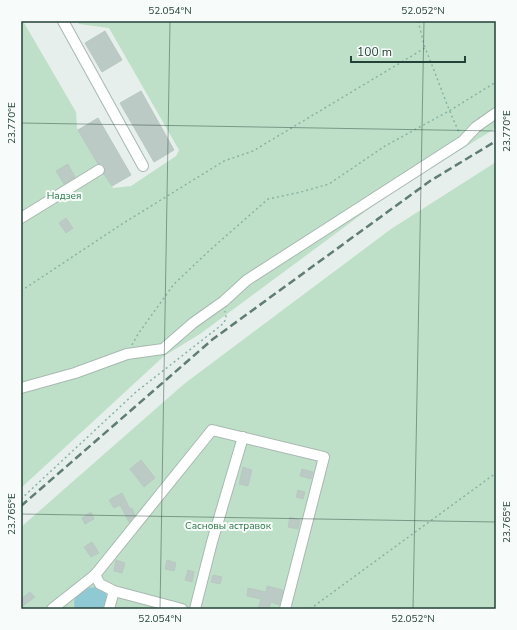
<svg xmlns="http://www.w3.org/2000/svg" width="517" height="630" font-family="'Nunito Sans',sans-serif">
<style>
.green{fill:#bfe0c8}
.water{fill:#8ec9d4}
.building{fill:#bbcac4;stroke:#b8c9c2}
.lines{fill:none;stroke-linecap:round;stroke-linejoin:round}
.minor-casing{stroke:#a8b8b2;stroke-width:12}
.path{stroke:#86b3a5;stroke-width:1.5;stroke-dasharray:2 3;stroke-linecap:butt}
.minor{stroke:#fff;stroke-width:10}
.rail{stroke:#5f7d75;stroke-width:2.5;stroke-dasharray:8 4;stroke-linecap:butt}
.ticks{fill:none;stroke:#24423a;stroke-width:1;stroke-opacity:0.45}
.labels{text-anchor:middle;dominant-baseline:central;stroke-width:4;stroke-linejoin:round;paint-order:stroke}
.park-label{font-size:10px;fill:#2d7a4b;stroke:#f7fbf9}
.neatline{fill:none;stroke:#24423a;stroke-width:1.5}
.ticks-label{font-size:10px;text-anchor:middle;fill:#24423a}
</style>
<rect width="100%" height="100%" fill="#e6efeb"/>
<g class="green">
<path d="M 21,21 L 23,21 L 76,112 L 77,128 L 113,188 L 131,186 L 176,156 L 179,150 L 109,28 L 79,24 L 77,21 L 496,21 L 496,128 L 389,194 L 200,334 L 164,356 L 21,488 Z"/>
<path d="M 496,162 L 496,609 L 21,609 L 21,527 L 184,384 L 391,229 Z"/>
</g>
<path class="water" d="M 96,587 C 109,592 108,597 107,609 L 75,609 C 71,593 83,588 96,587 Z"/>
<g class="building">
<path d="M 105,31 L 122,60 L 102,72 L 85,43 Z"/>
<path d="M 141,91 L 174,150 L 154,162 L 120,103 Z"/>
<path d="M 98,118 L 131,175 L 112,186 L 104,174 L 105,167 L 102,164 L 98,164 L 78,130 Z"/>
<path d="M 68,164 L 75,177 L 64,184 L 56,171 Z"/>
<path d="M 66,218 L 73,228 L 66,233 L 59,223 Z"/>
<path d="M 141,460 L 155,478 L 144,487 L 130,469 Z"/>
<path d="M 243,467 L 252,470 L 248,486 L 239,484 Z"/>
<path d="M 302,469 L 313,472 L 311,479 L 300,476 Z"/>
<path d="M 298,490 L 305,492 L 303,499 L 296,497 Z"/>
<path d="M 122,493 L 130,509 L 132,508 L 135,515 L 129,522 L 120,505 L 114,508 L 109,500 Z"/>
<path d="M 91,512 L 94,519 L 85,524 L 82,518 Z"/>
<path d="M 290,517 L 300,520 L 298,529 L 288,527 Z"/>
<path d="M 92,542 L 99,553 L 91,557 L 84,547 Z"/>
<path d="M 116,560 L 125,563 L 122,573 L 114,571 Z"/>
<path d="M 167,560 L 176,563 L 174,571 L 165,569 Z"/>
<path d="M 188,570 L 194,572 L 192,582 L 185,580 Z"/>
<path d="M 213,575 L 222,577 L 220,584 L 211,582 Z"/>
<path d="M 267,586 L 283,590 L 279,605 L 271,602 L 269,609 L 258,609 L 261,599 L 247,596 L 248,588 L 266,592 Z"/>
<path d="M 30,592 L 35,597 L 23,606 L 21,603 L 21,599 Z"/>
</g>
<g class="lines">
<defs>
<g id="minor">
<path d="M 63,21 L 143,166"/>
<path d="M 21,218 L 99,170"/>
<path d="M 21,388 L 75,373 L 127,354 L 163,349 L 193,323 L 224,301 L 247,280 L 463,141 L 476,127 L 496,113"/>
<path d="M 52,609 L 95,575"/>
<path d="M 109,609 L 114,591"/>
<path d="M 182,609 L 114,591 L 100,584 L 95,575 L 212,430 L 324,457 L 285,609"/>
<path d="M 195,609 L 212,542 L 243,437"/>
</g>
</defs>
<use href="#minor" class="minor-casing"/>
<g class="path">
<path d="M 418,21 L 425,48"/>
<path d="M 21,291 L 122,224 L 224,161 L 253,151 L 425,48 C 437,76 446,105 459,132"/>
<path d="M 132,345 L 138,334 L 174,284 L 210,250 L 268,199 L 301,192 L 329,184 L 385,146 L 449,111 L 496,82"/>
<path d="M 21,499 L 136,392 L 224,323 L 226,317 L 225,311"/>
<path d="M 310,609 L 496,473"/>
</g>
<use href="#minor" class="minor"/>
<path class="rail" d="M 21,506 L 213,339 L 430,181 L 496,141"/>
</g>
<path class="ticks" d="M 21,123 L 496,131M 21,514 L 496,522M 160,609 L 170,21M 413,609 L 424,21"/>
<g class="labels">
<g class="park-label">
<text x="64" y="196">Надзея</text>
<text x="228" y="526">Сасновы астравок</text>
</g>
</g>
<rect width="517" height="630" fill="none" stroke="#f7fbf9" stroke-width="44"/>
<path d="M351 56v6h114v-6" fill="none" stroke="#24423a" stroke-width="2"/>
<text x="357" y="56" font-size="12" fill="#24423a" stroke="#f7fbf9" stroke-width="3" paint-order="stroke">100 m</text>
<rect x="22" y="22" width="473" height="586" class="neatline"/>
<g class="ticks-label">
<text x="170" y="14">52.054°N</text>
<text x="423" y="14">52.052°N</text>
<text transform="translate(11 123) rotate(-90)" y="4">23.770°E</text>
<text transform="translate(506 131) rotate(-90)" y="4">23.770°E</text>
<text transform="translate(11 514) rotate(-90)" y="4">23.765°E</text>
<text transform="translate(506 522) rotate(-90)" y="4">23.765°E</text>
<text x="160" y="622">52.054°N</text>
<text x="413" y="622">52.052°N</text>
</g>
</svg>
